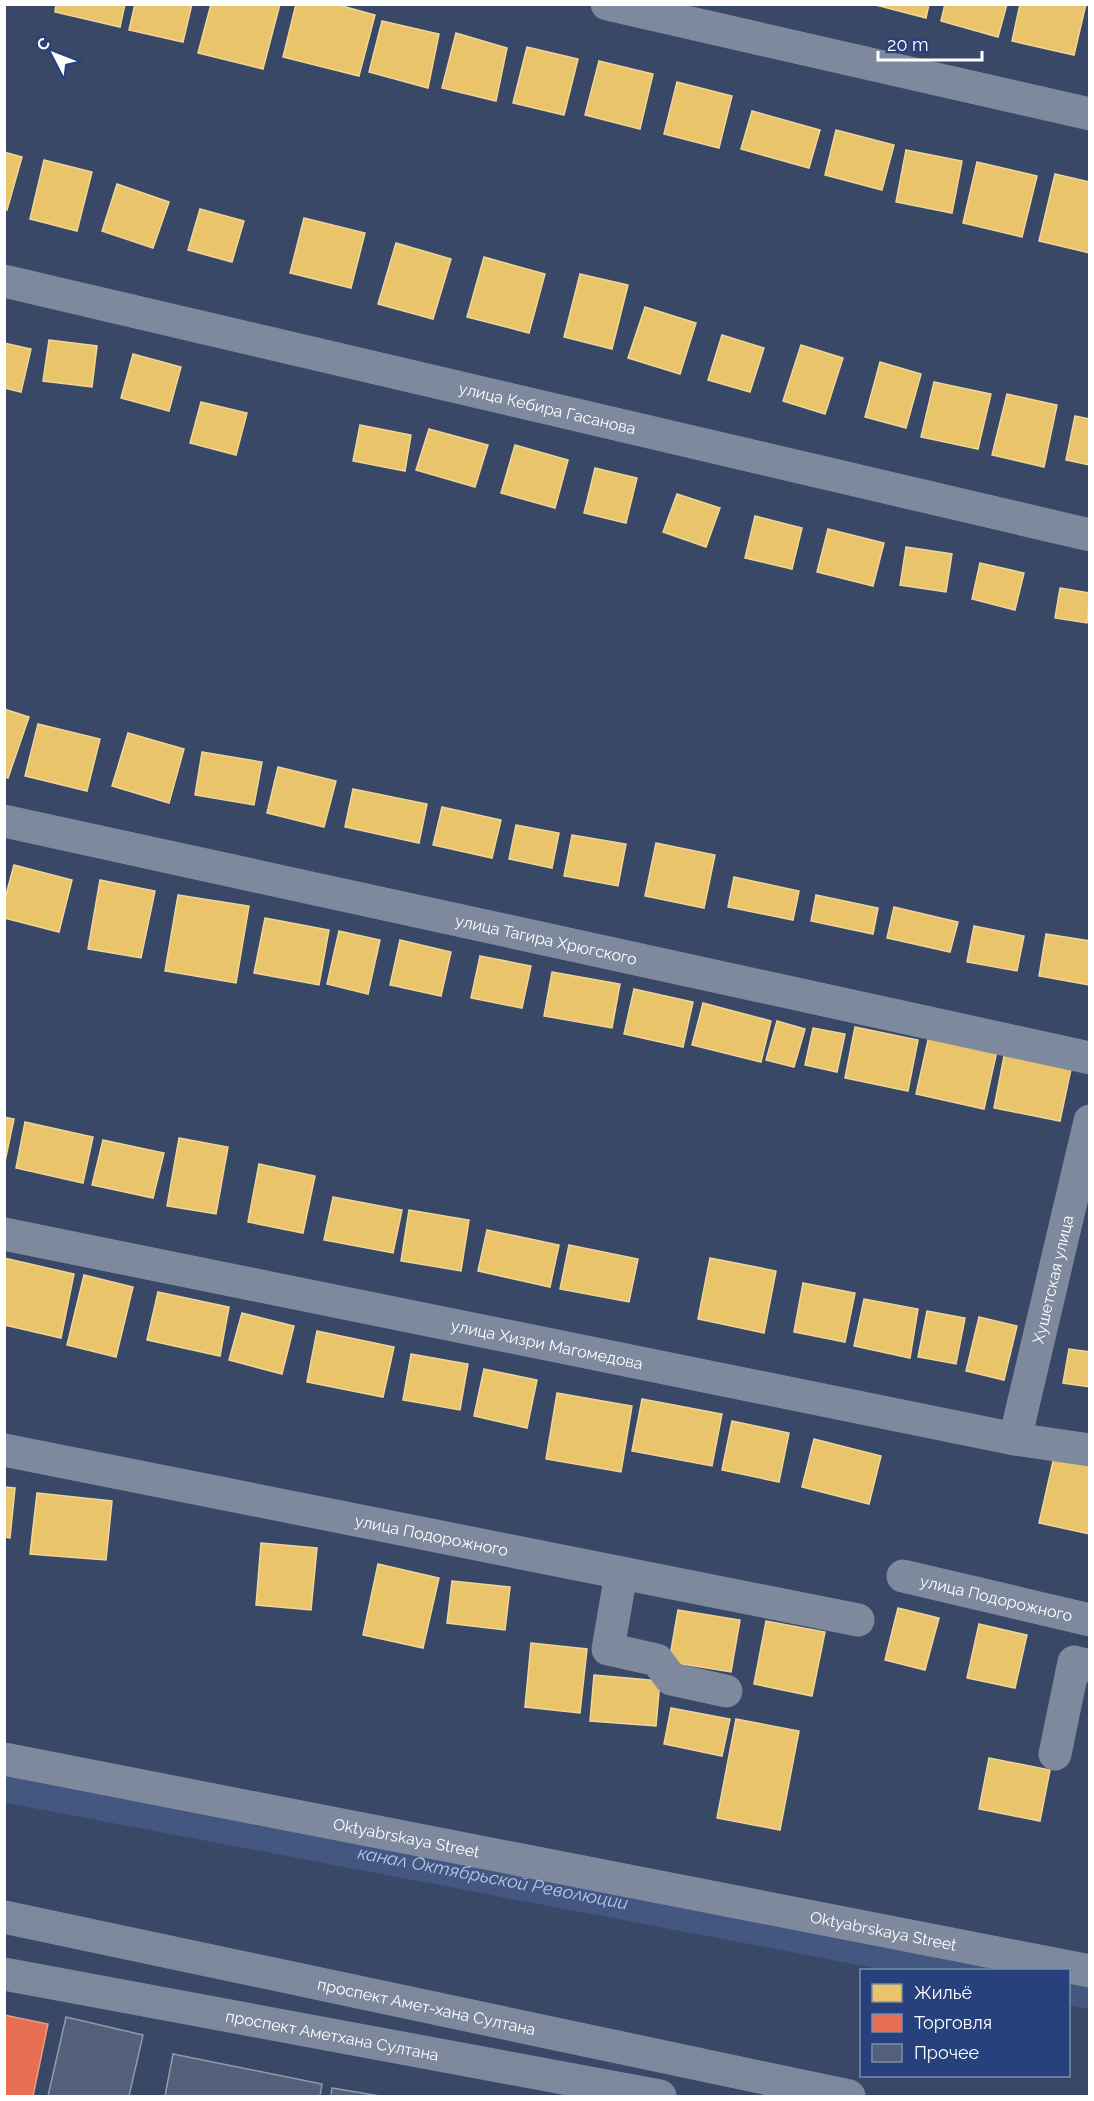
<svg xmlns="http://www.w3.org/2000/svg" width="1094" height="2101" font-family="Raleway,sans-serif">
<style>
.homes{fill:#e9c46a;stroke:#f0d697;stroke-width:1.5}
.shops{fill:#e76f51;stroke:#ee9a85;stroke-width:1.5}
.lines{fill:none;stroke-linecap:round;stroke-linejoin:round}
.canal{stroke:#445781;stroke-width:36}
.building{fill:#546079;stroke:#929aad;stroke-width:1.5}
.street{stroke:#7e899e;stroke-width:33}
.primary{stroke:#7e889d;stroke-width:33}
.labels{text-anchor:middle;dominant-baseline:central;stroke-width:6;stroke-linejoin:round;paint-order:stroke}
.street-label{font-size:16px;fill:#fff;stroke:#26417b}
.water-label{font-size:18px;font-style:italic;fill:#b5c8ec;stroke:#26417b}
</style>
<rect width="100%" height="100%" fill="#3a4867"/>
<g class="homes">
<path d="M 56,4 L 125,4 L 120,27 L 55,12 Z"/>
<path d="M 135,4 L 192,4 L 183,42 L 129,30 Z"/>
<path d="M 211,4 L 280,4 L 263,69 L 198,53 Z"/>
<path d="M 296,4 L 335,4 L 375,15 L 359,76 L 283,57 Z"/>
<path d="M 872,4 L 929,4 L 926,18 Z"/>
<path d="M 945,4 L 1007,4 L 998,37 L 941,21 Z"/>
<path d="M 1020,4 L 1086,4 L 1074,55 L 1012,41 Z"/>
<path d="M 382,21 L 439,34 L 428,88 L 369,72 Z"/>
<path d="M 456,33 L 507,48 L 496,101 L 442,88 Z"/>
<path d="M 527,47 L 578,59 L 564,115 L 513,103 Z"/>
<path d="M 599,61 L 653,74 L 640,129 L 585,115 Z"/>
<path d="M 677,82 L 732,96 L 719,148 L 664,134 Z"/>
<path d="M 752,111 L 820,130 L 809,168 L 741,149 Z"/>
<path d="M 836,130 L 894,145 L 882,190 L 825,175 Z"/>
<path d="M 906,150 L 962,161 L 952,213 L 896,202 Z"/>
<path d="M 4,152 L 22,157 L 7,210 L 4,210 Z"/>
<path d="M 44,160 L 92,172 L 77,231 L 30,219 Z"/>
<path d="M 977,162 L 1037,176 L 1022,237 L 963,223 Z"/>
<path d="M 1055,174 L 1090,182 L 1090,253 L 1039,241 Z"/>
<path d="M 117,184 L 169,202 L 153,248 L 102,231 Z"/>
<path d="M 200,209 L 244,221 L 232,262 L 188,250 Z"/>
<path d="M 304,218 L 365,233 L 351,288 L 290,273 Z"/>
<path d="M 396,243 L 451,259 L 433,319 L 378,304 Z"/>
<path d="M 484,257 L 545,274 L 529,333 L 467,317 Z"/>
<path d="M 580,274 L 628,285 L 612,349 L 564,337 Z"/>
<path d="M 645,307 L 696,323 L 680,374 L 628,358 Z"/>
<path d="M 722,335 L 764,348 L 750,392 L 708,380 Z"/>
<path d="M 49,340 L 97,346 L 92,387 L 43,381 Z"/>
<path d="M 4,343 L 31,349 L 21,392 L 4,388 Z"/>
<path d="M 801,345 L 843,358 L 825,414 L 783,401 Z"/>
<path d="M 133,354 L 181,367 L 169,411 L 121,398 Z"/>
<path d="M 880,362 L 921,374 L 906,428 L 865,417 Z"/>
<path d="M 934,382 L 991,394 L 978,449 L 921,437 Z"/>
<path d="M 1007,394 L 1057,405 L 1044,467 L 992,455 Z"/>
<path d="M 201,402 L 247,413 L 236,455 L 190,443 Z"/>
<path d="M 1075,416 L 1090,419 L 1090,465 L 1066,460 Z"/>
<path d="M 360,425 L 411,435 L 405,471 L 353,461 Z"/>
<path d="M 429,429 L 488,445 L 475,487 L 416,470 Z"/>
<path d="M 515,445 L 568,460 L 555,508 L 501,493 Z"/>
<path d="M 595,468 L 637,478 L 626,523 L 584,513 Z"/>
<path d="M 677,494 L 720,508 L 706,547 L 663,532 Z"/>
<path d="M 755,516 L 802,528 L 792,569 L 745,558 Z"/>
<path d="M 828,529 L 884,543 L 873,586 L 817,572 Z"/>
<path d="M 906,547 L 952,554 L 946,592 L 900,585 Z"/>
<path d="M 980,563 L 1024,573 L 1015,610 L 972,599 Z"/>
<path d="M 1060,588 L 1090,593 L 1087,623 L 1055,618 Z"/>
<path d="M 4,709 L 29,717 L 8,778 L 4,777 Z"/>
<path d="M 38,724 L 100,739 L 87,791 L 25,776 Z"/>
<path d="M 128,733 L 184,749 L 169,803 L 112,786 Z"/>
<path d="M 202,752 L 262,762 L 254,805 L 195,795 Z"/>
<path d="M 278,767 L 336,781 L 324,827 L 267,813 Z"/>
<path d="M 353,789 L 427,804 L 419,843 L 345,827 Z"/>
<path d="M 442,807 L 501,820 L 492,858 L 433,845 Z"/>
<path d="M 516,825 L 559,833 L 552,868 L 509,859 Z"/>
<path d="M 572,835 L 626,844 L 618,886 L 564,876 Z"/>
<path d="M 656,843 L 715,855 L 704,908 L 645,896 Z"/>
<path d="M 14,865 L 72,880 L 59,932 L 4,918 L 4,902 Z"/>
<path d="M 734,877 L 799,891 L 793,920 L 728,907 Z"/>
<path d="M 100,880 L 155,891 L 141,958 L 88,949 Z"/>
<path d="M 178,895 L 249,906 L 236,983 L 165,971 Z"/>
<path d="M 816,895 L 878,908 L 873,934 L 811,921 Z"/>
<path d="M 894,907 L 958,922 L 950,952 L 887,938 Z"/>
<path d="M 265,918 L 329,930 L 319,985 L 254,973 Z"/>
<path d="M 974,926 L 1024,936 L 1017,971 L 967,962 Z"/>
<path d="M 339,931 L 380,940 L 368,994 L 327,984 Z"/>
<path d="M 1046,934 L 1090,941 L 1090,985 L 1039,976 Z"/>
<path d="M 400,940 L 451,952 L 441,996 L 390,985 Z"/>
<path d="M 480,956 L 531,966 L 522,1008 L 471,998 Z"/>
<path d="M 552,972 L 620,984 L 612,1028 L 544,1016 Z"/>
<path d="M 634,989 L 693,1002 L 683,1047 L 624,1034 Z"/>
<path d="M 703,1003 L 771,1021 L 761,1062 L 692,1045 Z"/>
<path d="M 777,1021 L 805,1029 L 794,1067 L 766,1060 Z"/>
<path d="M 855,1027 L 918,1040 L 908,1091 L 845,1078 Z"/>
<path d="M 813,1028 L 845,1034 L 837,1072 L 805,1065 Z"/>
<path d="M 929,1036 L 997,1051 L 984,1109 L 916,1094 Z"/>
<path d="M 1005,1051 L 1072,1064 L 1060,1121 L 994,1108 Z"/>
<path d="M 4,1117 L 14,1119 L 4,1166 Z"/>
<path d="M 25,1122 L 93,1137 L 83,1183 L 16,1168 Z"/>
<path d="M 179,1138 L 228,1147 L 216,1214 L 167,1206 Z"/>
<path d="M 103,1140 L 164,1153 L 153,1198 L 92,1185 Z"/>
<path d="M 259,1164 L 315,1176 L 303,1233 L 248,1222 Z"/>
<path d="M 333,1197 L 402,1210 L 393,1253 L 324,1240 Z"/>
<path d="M 409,1210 L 469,1220 L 461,1271 L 401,1261 Z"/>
<path d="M 487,1230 L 559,1245 L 550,1287 L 478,1271 Z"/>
<path d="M 569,1245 L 638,1259 L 629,1302 L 560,1289 Z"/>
<path d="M 4,1258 L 74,1274 L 61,1338 L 4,1325 Z"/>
<path d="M 710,1258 L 776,1271 L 764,1333 L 698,1319 Z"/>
<path d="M 84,1275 L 133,1287 L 116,1357 L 67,1345 Z"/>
<path d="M 803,1283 L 855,1293 L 845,1342 L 794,1332 Z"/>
<path d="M 158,1292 L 229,1307 L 220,1356 L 147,1340 Z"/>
<path d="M 864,1299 L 918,1309 L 910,1358 L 854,1346 Z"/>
<path d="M 927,1311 L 965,1318 L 956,1364 L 918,1357 Z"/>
<path d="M 242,1313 L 294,1326 L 282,1374 L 229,1360 Z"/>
<path d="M 979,1317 L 1017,1326 L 1004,1380 L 966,1371 Z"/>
<path d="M 317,1331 L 394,1347 L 383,1397 L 307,1382 Z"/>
<path d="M 1069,1349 L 1090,1352 L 1090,1387 L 1063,1383 Z"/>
<path d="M 411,1354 L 468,1364 L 460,1410 L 403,1400 Z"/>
<path d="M 484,1369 L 537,1380 L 527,1428 L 474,1416 Z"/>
<path d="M 557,1393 L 632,1406 L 621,1472 L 546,1459 Z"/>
<path d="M 642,1399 L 722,1414 L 712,1466 L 632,1451 Z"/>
<path d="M 732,1421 L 789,1433 L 779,1482 L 722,1470 Z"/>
<path d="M 814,1439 L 881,1456 L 869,1504 L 802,1487 Z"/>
<path d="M 1054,1457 L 1090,1465 L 1090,1534 L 1039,1523 Z"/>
<path d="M 4,1487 L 15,1488 L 10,1538 L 4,1537 Z"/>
<path d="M 37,1493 L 112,1501 L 106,1560 L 30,1554 Z"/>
<path d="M 261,1543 L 317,1548 L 311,1610 L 256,1605 Z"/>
<path d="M 378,1564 L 439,1578 L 423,1648 L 363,1635 Z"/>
<path d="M 452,1581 L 510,1587 L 505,1630 L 447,1623 Z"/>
<path d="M 898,1608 L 939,1618 L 925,1670 L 885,1660 Z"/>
<path d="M 678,1610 L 740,1620 L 731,1672 L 669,1662 Z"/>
<path d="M 766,1621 L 825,1632 L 812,1696 L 754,1684 Z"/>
<path d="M 979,1624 L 1027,1635 L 1015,1688 L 967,1678 Z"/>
<path d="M 531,1643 L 587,1649 L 580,1713 L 525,1707 Z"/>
<path d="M 594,1675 L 660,1681 L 656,1726 L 590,1721 Z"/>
<path d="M 671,1708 L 730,1719 L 722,1756 L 664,1744 Z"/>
<path d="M 736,1719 L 799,1731 L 780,1830 L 717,1818 Z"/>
<path d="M 989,1758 L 1050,1770 L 1040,1821 L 979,1809 Z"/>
</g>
<path class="shops" d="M 4,2015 L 48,2024 L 33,2096 L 4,2096 Z"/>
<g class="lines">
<g class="canal">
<path id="s1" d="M 4,1784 L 982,1970"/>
<path d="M 1068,1987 L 1090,1991"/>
</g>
</g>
<g class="building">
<path d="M 66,2017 L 143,2035 L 129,2096 L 48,2096 Z"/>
<path d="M 173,2054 L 322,2084 L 320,2096 L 165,2096 Z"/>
<path d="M 332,2088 L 380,2096 L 331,2096 Z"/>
</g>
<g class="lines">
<g class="street">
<path d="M 607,4 L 1090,114"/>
<path id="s2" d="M 4,281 L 1090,535"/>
<path id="s3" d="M 4,821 L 1090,1058"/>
<path id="s4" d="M 4,1234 L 1015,1439 L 1090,1450"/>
<path id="s5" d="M 1015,1439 L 1090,1121"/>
<path id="s6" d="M 4,1450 L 858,1620"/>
<path d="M 621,1574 L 608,1649 L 657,1660 L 671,1679 L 726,1691"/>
<path id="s7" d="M 903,1576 L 1090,1620"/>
<path d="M 1055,1754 L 1074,1662 L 1090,1666"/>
<path id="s8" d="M 4,1759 L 1090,1971"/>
</g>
<g class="primary">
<path id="s9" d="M 4,1917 L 849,2096"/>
<path id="s10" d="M 4,1974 L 660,2096"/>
</g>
</g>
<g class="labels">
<g class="street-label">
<text stroke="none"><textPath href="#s2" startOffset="558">улица Кебира Гасанова</textPath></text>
<text stroke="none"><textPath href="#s3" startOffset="555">улица Тагира Хрюгского</textPath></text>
<text stroke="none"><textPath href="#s5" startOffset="164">Хушетская улица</textPath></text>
<text stroke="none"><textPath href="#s4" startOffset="554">улица Хизри Магомедова</textPath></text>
<text stroke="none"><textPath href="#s6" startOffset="436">улица Подорожного</textPath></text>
<text stroke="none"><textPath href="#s7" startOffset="96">улица Подорожного</textPath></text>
<text stroke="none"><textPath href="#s8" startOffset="410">Oktyabrskaya Street</textPath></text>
<text stroke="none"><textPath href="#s8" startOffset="896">Oktyabrskaya Street</textPath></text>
<text stroke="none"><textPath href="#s9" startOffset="432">проспект Амет-хана Султана</textPath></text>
<text stroke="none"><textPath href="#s10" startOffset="334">проспект Аметхана Султана</textPath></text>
</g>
<g class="water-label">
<text stroke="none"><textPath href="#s1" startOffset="498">канал Октябрьской Революции</textPath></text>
</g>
</g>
<rect width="1094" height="2101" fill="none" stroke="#ffffff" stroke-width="12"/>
<rect x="860" y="1969" width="210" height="108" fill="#26417b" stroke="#7d8db0" stroke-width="1.5"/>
<rect x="872" y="1984" width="30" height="18" fill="#e9c46a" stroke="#7d8db0" stroke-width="1.5"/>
<text x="914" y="1999" font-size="18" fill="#ffffff">Жильё</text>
<rect x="872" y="2014" width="30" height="18" fill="#e76f51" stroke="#7d8db0" stroke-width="1.5"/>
<text x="914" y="2029" font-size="18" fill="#ffffff">Торговля</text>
<rect x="872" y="2044" width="30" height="18" fill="#546079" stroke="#7d8db0" stroke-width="1.5"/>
<text x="914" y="2059" font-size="18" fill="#ffffff">Прочее</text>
<g transform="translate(54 54) rotate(312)" stroke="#26417b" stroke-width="4.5" paint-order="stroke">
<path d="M0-4.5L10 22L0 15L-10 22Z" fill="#ffffff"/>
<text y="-9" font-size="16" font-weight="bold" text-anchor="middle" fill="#ffffff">С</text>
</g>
<path d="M878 51v9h104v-9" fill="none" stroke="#ffffff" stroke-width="3"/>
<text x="887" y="51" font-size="18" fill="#ffffff" stroke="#26417b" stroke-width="4.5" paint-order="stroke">20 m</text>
</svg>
